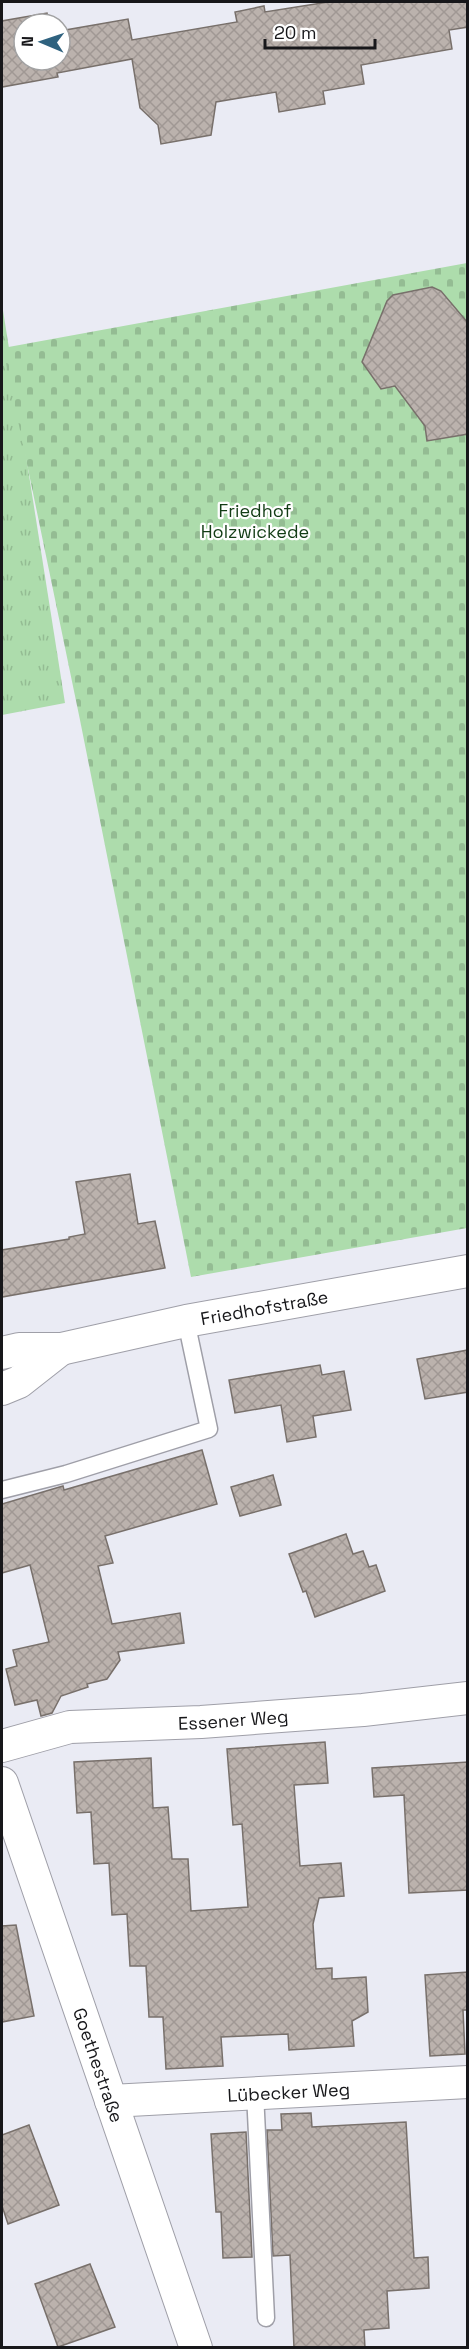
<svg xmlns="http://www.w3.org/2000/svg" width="469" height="2349" font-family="'Space Grotesk',sans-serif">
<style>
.grass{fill:url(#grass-tufts)}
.cemetery{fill:url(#cemetery-stones)}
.building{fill:url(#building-cross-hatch);stroke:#78706b;stroke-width:1.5}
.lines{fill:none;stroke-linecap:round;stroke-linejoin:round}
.service-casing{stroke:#9f9fa8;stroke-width:19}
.minor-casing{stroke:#9f9fa8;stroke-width:34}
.service{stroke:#fff;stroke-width:16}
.minor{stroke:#fff;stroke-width:32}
.labels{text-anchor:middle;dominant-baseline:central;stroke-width:4.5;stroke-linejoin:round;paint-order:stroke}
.park-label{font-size:18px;fill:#133d15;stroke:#fff}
.street-label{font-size:18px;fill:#17171a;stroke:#fff}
</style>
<defs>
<pattern id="grass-tufts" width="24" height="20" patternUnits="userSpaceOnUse" patternTransform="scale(1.5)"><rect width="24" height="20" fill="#addcac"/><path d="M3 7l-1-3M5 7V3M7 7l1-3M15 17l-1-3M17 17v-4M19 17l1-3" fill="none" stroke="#94bc93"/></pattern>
<pattern id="cemetery-stones" width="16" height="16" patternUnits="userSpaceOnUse" patternTransform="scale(1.5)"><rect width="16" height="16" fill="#addcac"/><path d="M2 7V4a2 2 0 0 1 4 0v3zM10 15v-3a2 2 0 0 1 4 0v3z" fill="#94bc93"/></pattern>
<pattern id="building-cross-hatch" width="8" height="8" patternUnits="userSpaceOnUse" patternTransform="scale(1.5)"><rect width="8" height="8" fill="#bbb2ad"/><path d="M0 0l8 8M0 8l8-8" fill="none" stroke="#a09894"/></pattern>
</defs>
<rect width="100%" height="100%" fill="#eaebf4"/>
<path class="grass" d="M 2,304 L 65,703 L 2,715 Z"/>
<path class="cemetery" d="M 467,263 L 467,1228 L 191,1277 L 80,720 L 3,348 Z"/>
<g class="building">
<path d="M 328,2 L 468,2 L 468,27 L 449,30 L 452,49 L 361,65 L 364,84 L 323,91 L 325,104 L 279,112 L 276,92 L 216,102 L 211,135 L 161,144 L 158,125 L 140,108 L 132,59 L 57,73 L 58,77 L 2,87 L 2,21 L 47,13 L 49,24 L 24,24 L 24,60 L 60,60 L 60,31 L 128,19 L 132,40 L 237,22 L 235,12 L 264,6 L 265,12 Z"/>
<path d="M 432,287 L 441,291 L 468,323 L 468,434 L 427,441 L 425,426 L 395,386 L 381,389 L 362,362 L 387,301 L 393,295 Z"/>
<path d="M 130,1174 L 138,1224 L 155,1221 L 165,1268 L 2,1297 L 2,1250 L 69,1239 L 69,1237 L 85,1234 L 76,1182 Z"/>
<path d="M 468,1350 L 468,1392 L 425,1399 L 417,1359 Z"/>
<path d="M 320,1365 L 322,1375 L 344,1371 L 351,1410 L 313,1416 L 316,1437 L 287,1442 L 281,1405 L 235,1413 L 229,1380 Z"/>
<path d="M 202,1450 L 217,1504 L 105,1536 L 113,1563 L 98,1566 L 112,1624 L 180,1613 L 184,1643 L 118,1652 L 120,1660 L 107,1679 L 87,1684 L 88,1687 L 61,1696 L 52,1713 L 41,1716 L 37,1700 L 15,1705 L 6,1669 L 17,1666 L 13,1650 L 49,1642 L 30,1565 L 2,1573 L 2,1504 L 63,1486 L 64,1490 Z"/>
<path d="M 273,1475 L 281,1505 L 240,1516 L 231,1487 Z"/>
<path d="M 346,1534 L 353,1554 L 363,1551 L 369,1567 L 376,1565 L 385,1591 L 315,1617 L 306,1591 L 303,1592 L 289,1554 Z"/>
<path d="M 325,1742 L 328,1783 L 294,1785 L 300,1866 L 341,1863 L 344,1896 L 319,1898 L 313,1924 L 316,1969 L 332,1968 L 332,1979 L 366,1977 L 368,2012 L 352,2021 L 354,2046 L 289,2050 L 288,2034 L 221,2037 L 223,2066 L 166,2069 L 163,2017 L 149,2017 L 146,1966 L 130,1966 L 127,1914 L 112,1915 L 109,1863 L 94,1864 L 91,1812 L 77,1813 L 74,1762 L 151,1758 L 153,1808 L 168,1807 L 172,1859 L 188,1859 L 191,1911 L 248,1907 L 242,1824 L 233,1825 L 227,1749 Z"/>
<path d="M 468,1762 L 468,1890 L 409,1893 L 404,1795 L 374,1797 L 372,1768 Z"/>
<path d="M 16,1925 L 34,2016 L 2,2022 L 2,1926 Z"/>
<path d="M 468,1972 L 468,2010 L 463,2010 L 465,2054 L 430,2056 L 425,1975 Z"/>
<path d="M 311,2113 L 312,2127 L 406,2122 L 414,2258 L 428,2257 L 429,2288 L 387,2291 L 389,2328 L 364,2330 L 365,2348 L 294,2348 L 290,2255 L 273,2256 L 267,2130 L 282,2130 L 281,2114 Z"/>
<path d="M 29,2125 L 59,2205 L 8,2224 L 2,2206 L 2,2135 Z"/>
<path d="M 246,2132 L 252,2257 L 223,2258 L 221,2212 L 216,2212 L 211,2134 Z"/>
<path d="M 90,2264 L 115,2327 L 58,2347 L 35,2284 Z"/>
</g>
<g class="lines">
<defs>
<g id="service">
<path d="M 2,1490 L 66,1474 L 209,1429 L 186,1321"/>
<path d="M 255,2093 L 266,2318"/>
</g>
<g id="minor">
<path id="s1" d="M 2,1353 L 19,1349 L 61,1349 L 186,1321 L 468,1271"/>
<path d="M 2,1389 L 19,1382 L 61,1349"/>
<path id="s2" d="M 2,1746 L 70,1727 L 201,1722 L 363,1710 L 468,1698"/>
<path id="s3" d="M 2,1783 L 196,2348"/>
<path id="s4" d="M 111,2101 L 468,2082"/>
</g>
</defs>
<use href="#service" class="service-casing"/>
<use href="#minor" class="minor-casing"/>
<use href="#service" class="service"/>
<use href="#minor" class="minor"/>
</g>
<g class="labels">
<g class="park-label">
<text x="255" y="510">Friedhof<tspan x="255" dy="21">Holzwickede</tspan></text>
</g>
<g class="street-label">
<text stroke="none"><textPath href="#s1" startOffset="267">Friedhofstraße</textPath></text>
<text stroke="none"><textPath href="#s2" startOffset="234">Essener Weg</textPath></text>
<text stroke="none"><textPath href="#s3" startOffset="298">Goethestraße</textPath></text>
<text stroke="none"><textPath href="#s4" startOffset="178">Lübecker Weg</textPath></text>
</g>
</g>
<rect width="469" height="2349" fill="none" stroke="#17171a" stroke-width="6"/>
<g transform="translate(42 42) rotate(272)"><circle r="28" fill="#ffffff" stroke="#a2a2a3" stroke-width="1.5"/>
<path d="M0-4.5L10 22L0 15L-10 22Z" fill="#2f627f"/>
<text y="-9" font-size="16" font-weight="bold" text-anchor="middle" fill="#17171a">N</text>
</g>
<path d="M265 39v9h110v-9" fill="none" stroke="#17171a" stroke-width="3"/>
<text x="274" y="39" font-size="18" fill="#17171a" stroke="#ffffff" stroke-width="4.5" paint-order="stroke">20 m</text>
</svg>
